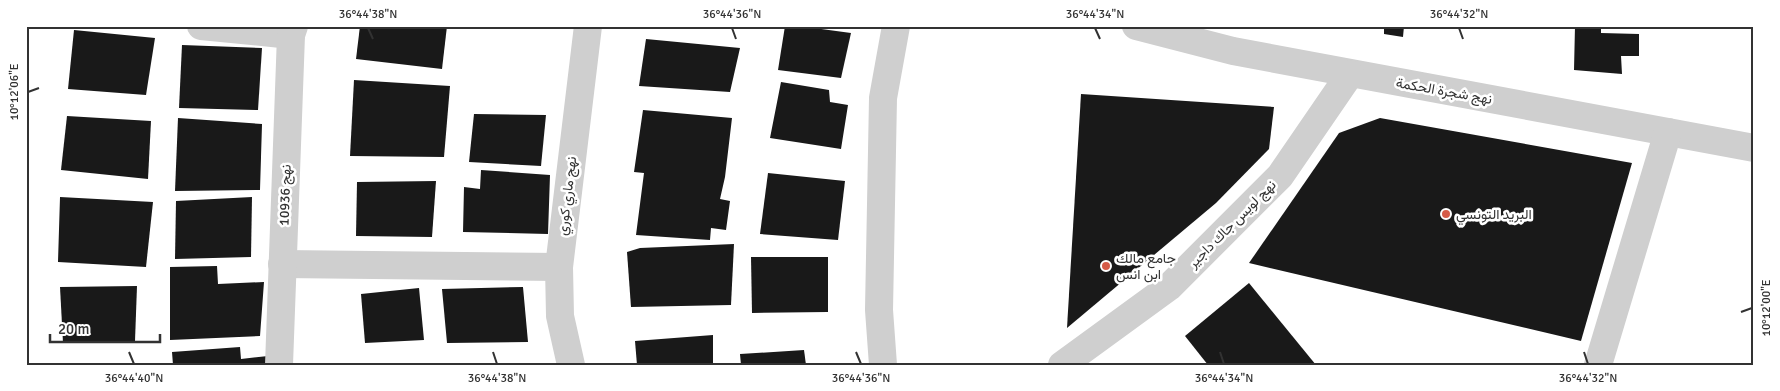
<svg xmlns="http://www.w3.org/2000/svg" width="1780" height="391" font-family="Signika,Vazirmatn,sans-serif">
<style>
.building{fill:#191919}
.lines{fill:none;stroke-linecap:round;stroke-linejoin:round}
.minor{stroke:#cfcfcf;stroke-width:28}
.ticks{fill:none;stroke:#323232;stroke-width:2}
.poi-dot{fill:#d55a47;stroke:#fff;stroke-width:2}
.labels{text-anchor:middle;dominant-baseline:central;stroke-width:5;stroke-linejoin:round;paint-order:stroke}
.street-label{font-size:14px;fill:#323232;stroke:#fff}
.poi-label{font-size:14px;fill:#323232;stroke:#fff;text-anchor:start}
.neatline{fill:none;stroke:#323232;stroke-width:2}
.ticks-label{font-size:12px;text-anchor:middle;fill:#323232}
</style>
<rect width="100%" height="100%" fill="#fff"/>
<g class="building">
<path d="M 360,26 L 447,26 L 442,69 L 356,59 Z"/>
<path d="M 785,26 L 799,26 L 851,33 L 841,78 L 778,70 Z"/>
<path d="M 1384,26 L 1404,26 L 1403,37 L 1384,34 Z"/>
<path d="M 1575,26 L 1601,26 L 1601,33 L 1639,34 L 1639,56 L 1621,56 L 1622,74 L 1574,70 Z"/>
<path d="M 74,30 L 155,38 L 146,95 L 68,89 Z"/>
<path d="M 646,39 L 740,48 L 730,92 L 639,86 Z"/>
<path d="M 182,45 L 262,48 L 258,110 L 179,108 Z"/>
<path d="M 354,80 L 450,86 L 444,157 L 350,156 Z"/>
<path d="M 781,82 L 829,90 L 830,102 L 848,105 L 841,149 L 770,138 Z"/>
<path d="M 1081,94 L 1274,107 L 1269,149 L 1216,203 L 1067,328 Z"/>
<path d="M 643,110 L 732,118 L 725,177 L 720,199 L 730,201 L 726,230 L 711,228 L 710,240 L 636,235 L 644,173 L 634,172 Z"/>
<path d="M 474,114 L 546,115 L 541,166 L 469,162 Z"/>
<path d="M 67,116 L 151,121 L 148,179 L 61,170 Z"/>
<path d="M 178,118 L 262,124 L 260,190 L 175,191 Z"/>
<path d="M 1380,118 L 1632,163 L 1581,341 L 1249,263 L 1339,133 Z"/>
<path d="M 481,170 L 550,175 L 548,234 L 463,232 L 464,187 L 480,189 Z"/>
<path d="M 768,173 L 845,181 L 838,240 L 760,234 Z"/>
<path d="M 436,181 L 432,237 L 356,236 L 357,182 Z"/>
<path d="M 60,197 L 153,202 L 146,267 L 58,262 Z"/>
<path d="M 252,197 L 251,257 L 175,259 L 176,201 Z"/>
<path d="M 734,244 L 731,305 L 631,307 L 627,252 L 640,248 Z"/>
<path d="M 751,257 L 828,257 L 828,312 L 752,313 Z"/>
<path d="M 217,266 L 218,284 L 264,282 L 260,336 L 170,340 L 170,267 Z"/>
<path d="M 1249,283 L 1316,365 L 1208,365 L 1185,336 Z"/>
<path d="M 137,286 L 135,341 L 63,343 L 60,287 Z"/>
<path d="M 523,287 L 528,342 L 447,343 L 442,289 Z"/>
<path d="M 419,288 L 424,340 L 365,343 L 361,294 Z"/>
<path d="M 713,335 L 713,365 L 637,365 L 635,341 Z"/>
<path d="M 240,347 L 241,359 L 268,356 L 268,365 L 173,365 L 172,352 Z"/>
<path d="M 804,350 L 806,365 L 741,365 L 740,354 Z"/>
</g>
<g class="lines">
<g class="minor">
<path d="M 201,26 L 291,35"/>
<path d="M 1136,26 L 1233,51 L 1754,148"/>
<path d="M 282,264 L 559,267"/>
<path d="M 279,365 L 291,35 L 294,26"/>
<path d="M 571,365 L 560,316 L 559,267 L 588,26"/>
<path d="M 883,365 L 879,310 L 883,98 L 896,26"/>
<path d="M 1062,365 L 1169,287 L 1280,176 L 1350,74"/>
<path d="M 1598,365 L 1668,132"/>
</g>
</g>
<path class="ticks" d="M 368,28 L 373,39M 732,28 L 736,39M 1095,28 L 1100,39M 1459,28 L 1463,39M 28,92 L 39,88M 1741,312 L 1752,308M 129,352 L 134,364M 493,352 L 497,364M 856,352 L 861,364M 1220,352 L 1224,364M 1584,352 L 1588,364"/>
<g class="poi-dot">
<circle cx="1446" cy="214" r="5"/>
<circle cx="1106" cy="266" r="5"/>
</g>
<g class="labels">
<g class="street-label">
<text transform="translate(1444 91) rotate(10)">نهج شجرة الحكمة</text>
<text transform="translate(285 195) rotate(-88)">نهج 10936</text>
<text transform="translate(567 196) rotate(-83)">نهج ماري كوري</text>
<text transform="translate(1232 224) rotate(-45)">نهج لويس جاك داجير</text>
</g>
<g class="poi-label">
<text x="1456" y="214">البريد التونسي</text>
<text x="1116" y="258">جامع مالك<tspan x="1116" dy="16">ابن انس</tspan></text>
</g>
</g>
<rect width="1780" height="391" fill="none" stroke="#ffffff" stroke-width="55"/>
<path d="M50 334v8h110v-8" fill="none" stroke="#323232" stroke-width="2.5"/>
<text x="58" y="334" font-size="15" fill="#323232" stroke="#ffffff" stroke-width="4" paint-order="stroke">20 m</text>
<rect x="28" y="28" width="1724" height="336" class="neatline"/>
<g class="ticks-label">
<text x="368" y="18">36°44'38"N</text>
<text x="732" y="18">36°44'36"N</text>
<text x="1095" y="18">36°44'34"N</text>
<text x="1459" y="18">36°44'32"N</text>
<text transform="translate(14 92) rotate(-90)" y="4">10°12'06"E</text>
<text transform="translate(1766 308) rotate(-90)" y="4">10°12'00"E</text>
<text x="134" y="382">36°44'40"N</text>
<text x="497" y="382">36°44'38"N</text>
<text x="861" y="382">36°44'36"N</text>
<text x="1224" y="382">36°44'34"N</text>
<text x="1588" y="382">36°44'32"N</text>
</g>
</svg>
